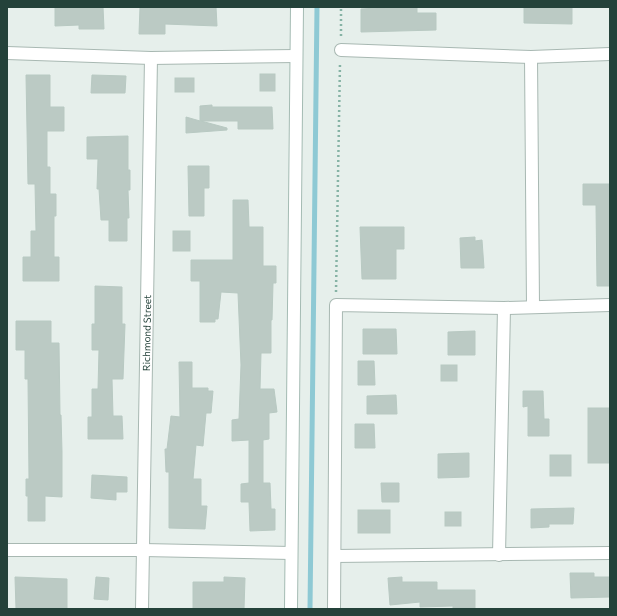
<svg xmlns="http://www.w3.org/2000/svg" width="617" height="616" font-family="Commissioner,sans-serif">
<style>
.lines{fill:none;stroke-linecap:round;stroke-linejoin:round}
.stream{stroke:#8ec9d4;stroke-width:5}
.building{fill:#bbcac4;stroke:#b8c9c2}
.street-casing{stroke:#a8b8b2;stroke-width:14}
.secondary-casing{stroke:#a4bbb3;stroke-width:14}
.path{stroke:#86b3a5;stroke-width:2.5;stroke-dasharray:2 3;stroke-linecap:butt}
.street{stroke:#fff;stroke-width:12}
.secondary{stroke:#fff;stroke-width:12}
.labels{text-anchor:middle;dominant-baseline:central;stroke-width:3.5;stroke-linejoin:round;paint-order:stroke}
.street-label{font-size:10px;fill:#24423a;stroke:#f7fbf9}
</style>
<rect width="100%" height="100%" fill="#e6efeb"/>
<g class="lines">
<path class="stream" d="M 310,609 L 317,7"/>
</g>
<g class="building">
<path d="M 55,7 L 103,7 L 104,29 L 79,29 L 79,25 L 55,26 Z"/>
<path d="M 140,7 L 216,7 L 217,26 L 165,24 L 165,34 L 139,34 Z"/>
<path d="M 393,7 L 417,7 L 417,13 L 436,13 L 436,30 L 361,32 L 361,9 Z"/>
<path d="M 524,7 L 572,7 L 572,24 L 524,23 Z"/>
<rect x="260" y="74" width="15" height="17"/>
<path d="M 26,75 L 50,75 L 50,107 L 64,107 L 64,131 L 47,131 L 47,167 L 50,167 L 50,194 L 56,194 L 56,216 L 54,216 L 54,257 L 59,257 L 59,281 L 23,281 L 23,257 L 31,257 L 31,231 L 36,231 L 35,184 L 28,184 Z"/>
<path d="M 92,75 L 126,76 L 125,93 L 91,93 Z"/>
<rect x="175" y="78" width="19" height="14"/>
<path d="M 212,105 L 212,107 L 272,107 L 273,129 L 238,129 L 238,121 L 201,121 L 227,128 L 227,130 L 186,133 L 186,117 L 200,121 L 200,106 Z"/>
<path d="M 128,136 L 128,170 L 130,170 L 130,190 L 128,190 L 129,218 L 127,218 L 127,241 L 109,241 L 109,220 L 101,220 L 99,189 L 97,189 L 98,159 L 87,159 L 87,137 Z"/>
<path d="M 188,166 L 209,166 L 209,188 L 204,188 L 204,216 L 189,216 Z"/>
<path d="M 583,184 L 610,184 L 610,286 L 597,286 L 596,205 L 583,205 Z"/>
<path d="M 233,200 L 248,200 L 249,227 L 263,227 L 263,266 L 276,266 L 276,283 L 273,283 L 272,320 L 271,320 L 271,353 L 261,353 L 260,389 L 274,389 L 277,412 L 269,413 L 269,439 L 263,440 L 263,483 L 270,483 L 271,509 L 275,509 L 275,530 L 250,531 L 249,502 L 241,502 L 241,484 L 249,483 L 249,440 L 232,441 L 232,420 L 239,419 L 241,365 L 238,293 L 221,292 L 218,319 L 215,319 L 215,322 L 200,322 L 200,281 L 191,281 L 191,260 L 233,260 Z"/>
<path d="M 360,227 L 404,227 L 404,249 L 396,249 L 396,279 L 362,279 Z"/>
<rect x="173" y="231" width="17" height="20"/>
<path d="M 475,237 L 475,241 L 482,240 L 484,268 L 461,268 L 460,238 Z"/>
<path d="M 95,286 L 122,287 L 122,324 L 125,324 L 123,379 L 112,379 L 113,416 L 122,416 L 123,439 L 88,439 L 88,417 L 92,417 L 92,389 L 98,389 L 99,350 L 92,350 L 92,324 L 95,324 Z"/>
<path d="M 16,321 L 51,321 L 51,343 L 59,343 L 60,415 L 61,415 L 62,452 L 62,497 L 45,496 L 45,521 L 28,521 L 28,496 L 26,496 L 26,479 L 29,479 L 28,379 L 25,379 L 25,350 L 16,350 Z"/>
<path d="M 363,329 L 396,329 L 397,354 L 363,354 Z"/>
<path d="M 475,331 L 475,355 L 448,355 L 448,332 Z"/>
<path d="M 358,361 L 374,361 L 375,385 L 358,385 Z"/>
<path d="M 179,362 L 192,362 L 192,388 L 208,388 L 208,391 L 213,391 L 211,413 L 206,413 L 203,446 L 196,445 L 193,479 L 201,479 L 201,506 L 207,506 L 205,529 L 169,528 L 169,472 L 166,472 L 165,449 L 167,449 L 171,416 L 180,417 Z"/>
<rect x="441" y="365" width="16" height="16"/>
<path d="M 523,391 L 543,391 L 544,419 L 549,419 L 549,436 L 528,436 L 528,406 L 523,407 Z"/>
<path d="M 396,395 L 397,414 L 367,414 L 367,396 Z"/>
<rect x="588" y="408" width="22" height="55"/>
<path d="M 355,424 L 374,424 L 375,448 L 355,448 Z"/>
<path d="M 469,453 L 469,477 L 438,478 L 438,454 Z"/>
<rect x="550" y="455" width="21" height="21"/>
<path d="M 92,475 L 127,477 L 127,492 L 116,492 L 116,500 L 91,498 Z"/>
<path d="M 381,483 L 399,483 L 399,502 L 382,502 Z"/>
<path d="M 574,508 L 573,524 L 549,524 L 549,527 L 531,528 L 531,509 Z"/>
<rect x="358" y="510" width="32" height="23"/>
<rect x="445" y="512" width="16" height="14"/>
<path d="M 570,573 L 594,573 L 594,577 L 610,577 L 610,597 L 571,598 Z"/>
<path d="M 15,577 L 67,579 L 67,609 L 16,609 Z"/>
<path d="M 96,577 L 109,578 L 108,600 L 94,599 Z"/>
<path d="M 224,577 L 245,578 L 244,609 L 193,609 L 193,582 L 224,582 Z"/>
<path d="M 402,577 L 402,582 L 437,582 L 437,590 L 475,590 L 475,609 L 453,609 L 453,606 L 420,607 L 420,602 L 390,605 L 388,578 Z"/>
</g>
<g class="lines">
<defs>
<g id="street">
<path d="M 341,50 L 531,57 L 610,54"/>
<path d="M 7,53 L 151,58 L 296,56"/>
<path d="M 531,57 L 533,306"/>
<path d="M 7,550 L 143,550 L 291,553"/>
<path d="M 499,555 L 504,308"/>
<path d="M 335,556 L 610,553"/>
<path id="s1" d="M 142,609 L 151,58"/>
<path d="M 334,609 L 336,305 L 504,308 L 610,305"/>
</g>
<path id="secondary" d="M 291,609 L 297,7"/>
</defs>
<use href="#street" class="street-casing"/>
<use href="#secondary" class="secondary-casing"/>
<g class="path">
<path d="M 341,36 L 341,7"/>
<path d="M 336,292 L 340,63"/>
</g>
<use href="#street" class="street"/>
<use href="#secondary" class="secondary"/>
</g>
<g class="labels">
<g class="street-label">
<text stroke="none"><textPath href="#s1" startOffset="276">Richmond Street</textPath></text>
</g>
</g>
<rect width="617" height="616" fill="none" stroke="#24423a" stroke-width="16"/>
</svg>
